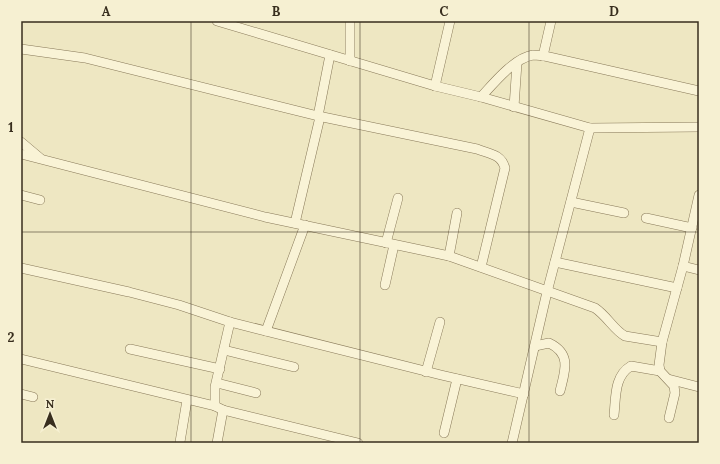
<svg xmlns="http://www.w3.org/2000/svg" width="720" height="464" font-family="Lora,serif">
<style>
.lines{fill:none;stroke-linecap:round;stroke-linejoin:round}
.minor-casing{stroke:#887959;stroke-width:10}
.minor{stroke:#f9f3d6;stroke-width:9}
.grid{fill:none;stroke:#382e1e;stroke-width:1;stroke-opacity:0.55}
.neatline{fill:none;stroke:#382e1e;stroke-width:1.5}
.grid-label{font-size:13px;text-anchor:middle;font-weight:bold;fill:#382e1e}
</style>
<rect width="100%" height="100%" fill="#eee7c2"/>
<g class="lines">
<defs>
<g id="minor">
<path d="M 217,21 L 435,86 L 481,97 L 590,128 L 699,127"/>
<path d="M 350,21 L 350,61"/>
<path d="M 21,49 L 85,58 L 318,116 L 477,149 C 490,154 501,154 505,168 L 481,267"/>
<path d="M 543,56 L 551,21"/>
<path d="M 435,86 L 450,21"/>
<path d="M 481,97 C 493,84 514,58 533,55 C 537,55 544,56 549,57 L 699,91"/>
<path d="M 514,107 L 517,63"/>
<path d="M 318,116 L 330,55"/>
<path d="M 21,142 L 40,158"/>
<path d="M 21,154 L 265,217 L 449,256 L 595,308 C 607,316 614,330 625,336 L 662,342"/>
<path d="M 21,195 L 40,200"/>
<path d="M 571,202 L 624,213"/>
<path d="M 646,218 L 692,228"/>
<path d="M 295,223 L 320,117"/>
<path d="M 386,243 L 398,198"/>
<path d="M 449,256 L 457,213"/>
<path d="M 555,262 L 677,288"/>
<path d="M 683,266 L 699,270"/>
<path d="M 21,268 L 129,292 L 179,305 L 230,322 L 441,375 L 524,394"/>
<path d="M 385,285 L 394,245"/>
<path d="M 266,331 L 305,225"/>
<path d="M 535,346 L 549,343 C 572,354 565,371 560,391"/>
<path d="M 130,349 L 220,369"/>
<path d="M 224,350 L 294,367"/>
<path d="M 21,359 L 215,406"/>
<path d="M 426,372 L 440,322"/>
<path d="M 668,379 L 699,387"/>
<path d="M 217,383 L 256,393"/>
<path d="M 21,394 L 33,397"/>
<path d="M 223,410 L 358,443"/>
<path d="M 614,415 C 616,397 614,376 631,366 L 660,371"/>
<path d="M 669,418 L 675,393 L 674,386 L 660,371 L 659,365 L 662,342 L 683,266 L 699,195"/>
<path d="M 444,433 L 457,379"/>
<path d="M 180,442 L 187,400"/>
<path d="M 217,443 L 223,410 L 215,406 L 215,387 L 230,322"/>
<path d="M 512,443 L 547,292 L 590,128"/>
</g>
</defs>
<use href="#minor" class="minor-casing"/>
<use href="#minor" class="minor"/>
</g>
<path class="grid" d="M 191,21 L 191,443M 360,21 L 360,443M 529,21 L 529,443M 21,232 L 699,232"/>
<rect width="720" height="464" fill="none" stroke="#f6f0d2" stroke-width="44"/>
<g transform="translate(50 414)" stroke="#f6f0d2" stroke-width="3" paint-order="stroke">
<path d="M0-3L7 15L0 10L-7 15Z" fill="#382e1e"/>
<text y="-6" font-size="11" font-weight="bold" text-anchor="middle" fill="#382e1e">N</text>
</g>
<rect x="22" y="22" width="676" height="420" class="neatline"/>
<g class="grid-label">
<text x="106" y="16">A</text>
<text x="276" y="16">B</text>
<text x="444" y="16">C</text>
<text x="614" y="16">D</text>
<text x="11" y="132">1</text>
<text x="11" y="342">2</text>
</g>
</svg>
